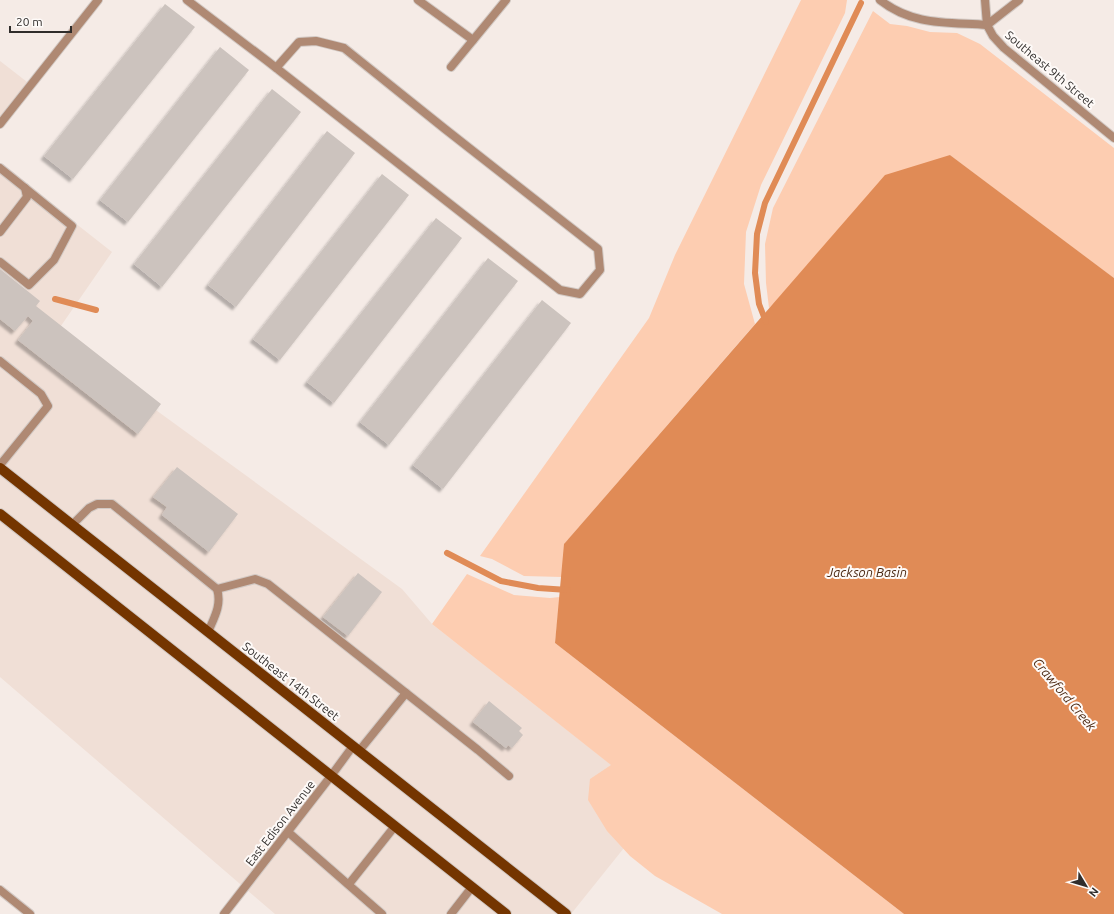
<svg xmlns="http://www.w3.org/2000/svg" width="1114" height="914" font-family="Ubuntu,sans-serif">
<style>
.built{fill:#f0dfd6}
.green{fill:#fdcdb1}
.water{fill:#e08b56}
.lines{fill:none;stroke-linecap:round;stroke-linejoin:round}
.stream{stroke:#e08b56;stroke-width:6}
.building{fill:#ccc3be;filter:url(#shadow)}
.service-casing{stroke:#d2c9c4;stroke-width:10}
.minor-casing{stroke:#d2c9c4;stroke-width:10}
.tertiary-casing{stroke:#d2c9c4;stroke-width:10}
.primary-casing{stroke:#d2c9c4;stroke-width:12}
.service{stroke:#af8973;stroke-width:8}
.minor{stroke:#af8973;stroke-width:8}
.tertiary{stroke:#af8973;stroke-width:8}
.primary{stroke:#743500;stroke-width:10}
.labels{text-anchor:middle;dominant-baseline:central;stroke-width:4;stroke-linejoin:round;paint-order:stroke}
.street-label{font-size:12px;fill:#302d2b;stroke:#fefaf8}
.water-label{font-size:13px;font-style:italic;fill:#4b2913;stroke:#fefaf8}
</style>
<defs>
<filter id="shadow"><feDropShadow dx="-3.5" dy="3.5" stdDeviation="1" flood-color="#0004"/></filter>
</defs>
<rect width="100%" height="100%" fill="#f5ebe6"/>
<g class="built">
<path d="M 0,61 L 31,85 L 0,124 Z"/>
<path d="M 0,164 L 112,252 L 54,336 L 402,589 L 432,624 L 660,803 L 571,914 L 275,914 L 0,677 Z"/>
</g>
<g class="green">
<path d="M 801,0 L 847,0 L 845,13 L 761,185 L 746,232 L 744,284 L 755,324 L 565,543 L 562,577 L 524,576 L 492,559 L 480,556 L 649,318 L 675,255 Z"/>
<path d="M 873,11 L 890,24 L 907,26 L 930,32 L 957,33 L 980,44 L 1114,148 L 1114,278 L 950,155 L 769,308 L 766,283 L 765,244 L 773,208 Z"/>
<path d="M 467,574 L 514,595 L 550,598 L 560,597 L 555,643 L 904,914 L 722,914 L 655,876 L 630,856 L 607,831 L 588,800 L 590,779 L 611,765 L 432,624 Z"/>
</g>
<path class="water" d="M 950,155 L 1114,278 L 1114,914 L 904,914 L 555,643 L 564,544 L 885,175 Z"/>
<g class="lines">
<g class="stream">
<path d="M 55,299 L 96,310"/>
<path d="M 766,322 L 759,304 L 755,273 L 757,234 L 765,203 L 861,3"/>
<path d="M 447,553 L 501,581 L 538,588 L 568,590"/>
</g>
</g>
<g class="building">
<path d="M 165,4 L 195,27 L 73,179 L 44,156 Z"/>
<path d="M 220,47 L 249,70 L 128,222 L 100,200 Z"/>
<path d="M 272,89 L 301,112 L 162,287 L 134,264 Z"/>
<path d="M 327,131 L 355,153 L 236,307 L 208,285 Z"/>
<path d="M 382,174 L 409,195 L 280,360 L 253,339 Z"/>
<path d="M 436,218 L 462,238 L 334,403 L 307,382 Z"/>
<path d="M 488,258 L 518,281 L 389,445 L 360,422 Z"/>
<path d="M 0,269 L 40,301 L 36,306 L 161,404 L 138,434 L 18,340 L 33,321 L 28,316 L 15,331 L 0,319 Z"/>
<path d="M 542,300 L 571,323 L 443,489 L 413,465 Z"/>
<path d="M 177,467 L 238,514 L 209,552 L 162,515 L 167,507 L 153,497 Z"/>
<path d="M 358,573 L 382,592 L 348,636 L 323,617 Z"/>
<path d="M 489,701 L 522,728 L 519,731 L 523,735 L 512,748 L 508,745 L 506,748 L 473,722 Z"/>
</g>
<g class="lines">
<defs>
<g id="service">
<path d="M 187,0 L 266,60 L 560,290 L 580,294 L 600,270 L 598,249 L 445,129 L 344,48 L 316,41 L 299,42 L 276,68"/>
<path d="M 418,0 L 473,40"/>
<path d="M 987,25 L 1019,0"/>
<path d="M 0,168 L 25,188 L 27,197 L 0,232"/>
<path d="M 0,262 L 29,285 L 54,260 L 72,226 L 25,188"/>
<path d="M 0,361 L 41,394 L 48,406 L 0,465"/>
<path d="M 72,525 L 89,508 L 97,504 L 112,504 L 217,589 C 222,605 214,618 208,632"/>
<path d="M 217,589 L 255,579 L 268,584 L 478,750 L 509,776"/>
<path d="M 359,751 L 406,693"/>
<path d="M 288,832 L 382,914"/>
<path d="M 349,884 L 395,826"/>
<path d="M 451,914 L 472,887"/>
</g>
<g id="minor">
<path d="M 880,0 C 913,26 948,22 987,25"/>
<path d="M 985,0 L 987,25 L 993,36 L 1004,48 L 1114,138"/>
<path d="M 451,67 L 506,0"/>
<path d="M 0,890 L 30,914"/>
<path d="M 224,914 L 331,776 L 353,746"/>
</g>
<path id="tertiary" d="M 0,124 L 98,0"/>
<g id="primary">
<path d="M 0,468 L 566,914"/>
<path d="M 0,514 L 506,914"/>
</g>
</defs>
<use href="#service" class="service-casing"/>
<use href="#minor" class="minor-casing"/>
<use href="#tertiary" class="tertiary-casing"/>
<use href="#primary" class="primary-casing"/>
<use href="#service" class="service"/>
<use href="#minor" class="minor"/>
<use href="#tertiary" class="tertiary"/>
<use href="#primary" class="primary"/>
</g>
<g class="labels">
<g class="street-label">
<text transform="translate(1050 69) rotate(40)">Southeast 9th Street</text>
<text transform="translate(291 681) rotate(38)">Southeast 14th Street</text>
<text transform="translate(280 823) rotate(-52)">East Edison Avenue</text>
</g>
<g class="water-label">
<text x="867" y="572">Jackson Basin</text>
<text transform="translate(1065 694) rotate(50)">Crawford Creek</text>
</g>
</g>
<g transform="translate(1086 886) rotate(128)" stroke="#fefaf8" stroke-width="3" paint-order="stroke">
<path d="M0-3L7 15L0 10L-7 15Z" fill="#302d2b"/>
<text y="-6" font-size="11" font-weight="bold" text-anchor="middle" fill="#302d2b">N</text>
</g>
<path d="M10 26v6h61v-6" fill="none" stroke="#302d2b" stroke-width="2"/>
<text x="16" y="26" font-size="12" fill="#302d2b" stroke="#fefaf8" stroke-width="3" paint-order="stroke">20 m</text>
</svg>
